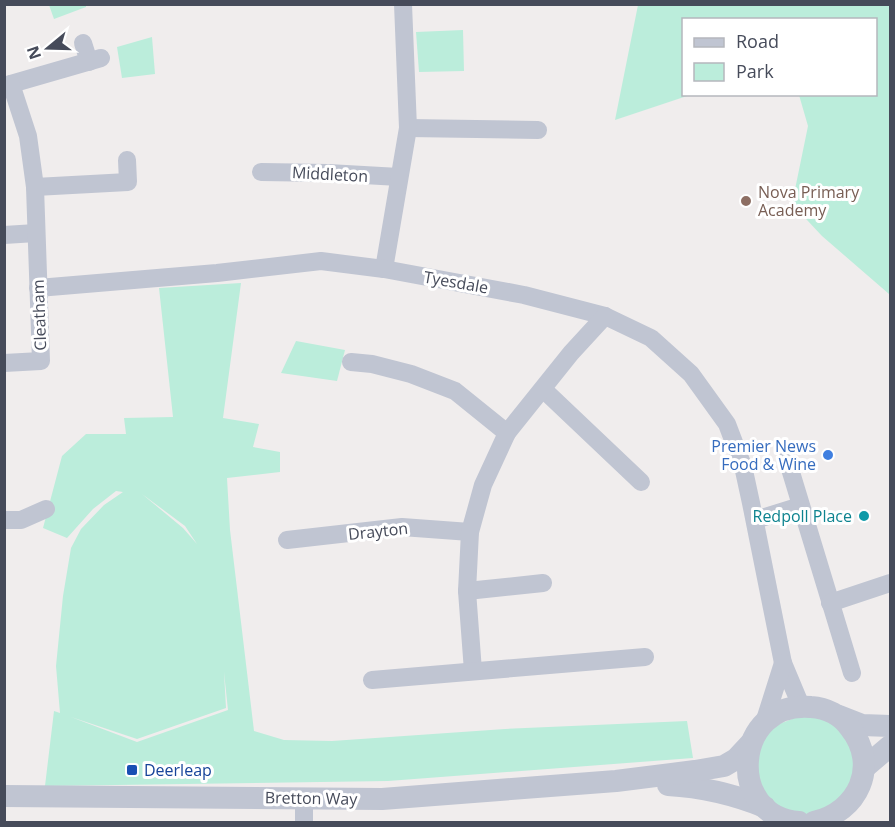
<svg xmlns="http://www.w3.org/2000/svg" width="895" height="827" font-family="'Open Sans',sans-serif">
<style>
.green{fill:#bbeddb;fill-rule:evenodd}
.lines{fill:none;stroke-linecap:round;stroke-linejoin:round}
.minor{stroke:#c0c5d2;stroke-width:18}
.tertiary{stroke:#c0c5d2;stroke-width:22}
.education-dot{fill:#8d6e63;stroke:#fff;stroke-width:2}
.shop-dot{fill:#3f7fe0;stroke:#fff;stroke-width:2}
.culture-dot{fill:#0f9aa8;stroke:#fff;stroke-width:2}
.transit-dot{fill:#1a4fb4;stroke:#fff;stroke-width:2}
.labels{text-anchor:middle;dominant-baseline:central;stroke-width:6;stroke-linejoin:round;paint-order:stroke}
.street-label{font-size:16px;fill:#464b5a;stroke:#fff}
.education-label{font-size:16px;fill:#785e54;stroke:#fff;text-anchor:start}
.shop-label{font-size:16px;fill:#366cbe;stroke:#fff;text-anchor:end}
.culture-label{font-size:16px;fill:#0d838f;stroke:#fff;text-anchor:end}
.transit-label{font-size:16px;fill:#164399;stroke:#fff;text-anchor:start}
</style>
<rect width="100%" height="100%" fill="#f0eded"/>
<g class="green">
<path d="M 49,5 L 86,5 L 86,7 L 54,19 Z"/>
<path d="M 638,5 L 890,5 L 890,283 L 889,294 L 822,236 L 792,204 L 808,126 L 799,95 L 876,94 L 876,20 L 684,20 L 684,94 L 690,95 L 615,120 Z"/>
<path d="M 463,30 L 464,71 L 419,72 L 416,32 Z"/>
<path d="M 152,37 L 155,74 L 122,78 L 117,47 Z"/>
<path d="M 241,283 L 223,418 L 259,424 L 253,447 L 280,452 L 280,472 L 227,478 L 230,530 L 254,731 L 284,740 L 332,741 L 505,729 L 687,721 L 693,758 L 388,781 L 45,786 L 54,711 L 60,713 L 56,666 L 63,596 L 71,548 L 81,529 L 104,505 L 123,492 L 116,491 L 93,509 L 67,538 L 43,528 L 62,456 L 86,434 L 126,434 L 124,418 L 173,417 L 159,288 ZM 142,494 L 185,526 L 197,544 L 183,528 ZM 224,672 L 228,710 L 137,742 L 71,717 L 137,739 L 226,708 Z"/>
<path d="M 296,341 L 345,350 L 337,381 L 281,373 Z"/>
<path d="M 820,708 L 863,753 L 842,811 L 778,817 L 747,761 L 756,733 Z"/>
</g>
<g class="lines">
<g class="minor">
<path d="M 83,43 L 89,62"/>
<path d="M 4,86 L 101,58"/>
<path d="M 408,128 L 538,130"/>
<path d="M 261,172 L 328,173 L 399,177"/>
<path d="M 35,187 L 128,182 L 127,160"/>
<path d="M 4,235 L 36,233"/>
<path d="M 384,269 L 408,128 L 403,4"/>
<path d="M 38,288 L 217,273 L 321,261 L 384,269 L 524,295 L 605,316 L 651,338 L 691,374 L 727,424 L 743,466 L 751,503 L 783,663 L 801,706"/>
<path d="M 351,362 L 372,364 L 411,374 L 455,391 L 507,433"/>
<path d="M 4,363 L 41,361 L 35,187 L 28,136 L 11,84"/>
<path d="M 544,390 L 641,482"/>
<path d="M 787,459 L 852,673"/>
<path d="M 4,520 L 21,520 L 46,509"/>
<path d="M 755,520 L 800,506"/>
<path d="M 287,540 L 402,527 L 470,532"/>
<path d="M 467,591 L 543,583"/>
<path d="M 830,603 L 890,583"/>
<path d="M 473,671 L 467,591 L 470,532 L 483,485 L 507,433 L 571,353 L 605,316"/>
<path d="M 372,680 L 645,657"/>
<path d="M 764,723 L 783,663"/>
<path d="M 304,822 L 304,798"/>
</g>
<g class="tertiary">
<path d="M 839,716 L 862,725 L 890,726"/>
<path d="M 864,768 L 890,746"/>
<path d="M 668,785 C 703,787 733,794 765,807"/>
<path d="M 4,796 L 382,799 L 616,781 L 695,771 L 724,766 L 736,759 L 750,744"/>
<path d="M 799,822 C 725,817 733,700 811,707 C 826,708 841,715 850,728 C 880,766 858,812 814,822"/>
</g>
</g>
<circle class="education-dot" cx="746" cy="201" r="6"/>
<circle class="shop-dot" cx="828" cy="455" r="6"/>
<circle class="culture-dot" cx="864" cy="516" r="6"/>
<rect class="transit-dot" x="126" y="764" width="12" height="12" rx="3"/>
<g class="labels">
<g class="street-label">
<text transform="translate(330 174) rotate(3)">Middleton</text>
<text transform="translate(456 282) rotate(10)">Tyesdale</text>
<text transform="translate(39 315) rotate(-92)">Cleatham</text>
<text transform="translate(378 531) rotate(-6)">Drayton</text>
<text transform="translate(311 798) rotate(1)">Bretton Way</text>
</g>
<g class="education-label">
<text x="758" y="192">Nova Primary<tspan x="758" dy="18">Academy</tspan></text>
</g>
<g class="shop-label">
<text x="816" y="446">Premier News<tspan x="816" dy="18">Food &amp; Wine</tspan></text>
</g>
<g class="culture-label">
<text x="852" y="516">Redpoll Place</text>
</g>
<g class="transit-label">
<text x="144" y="770">Deerleap</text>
</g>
</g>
<rect width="895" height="827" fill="none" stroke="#464b5a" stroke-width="12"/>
<rect x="682" y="18" width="195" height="78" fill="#ffffff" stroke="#b5b7bd" stroke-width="1.5"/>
<rect x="694" y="38" width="30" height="9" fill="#c0c5d2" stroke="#b5b7bd" stroke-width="1.5"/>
<text x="736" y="48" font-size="18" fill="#464b5a">Road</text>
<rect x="694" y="63" width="30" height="18" fill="#bbeddb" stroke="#b5b7bd" stroke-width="1.5"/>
<text x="736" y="78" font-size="18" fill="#464b5a">Park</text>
<g transform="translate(48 48) rotate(251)" stroke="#ffffff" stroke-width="4.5" paint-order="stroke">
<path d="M0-4.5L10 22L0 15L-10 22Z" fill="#464b5a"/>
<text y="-9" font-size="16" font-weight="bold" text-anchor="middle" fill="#464b5a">N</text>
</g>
</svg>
